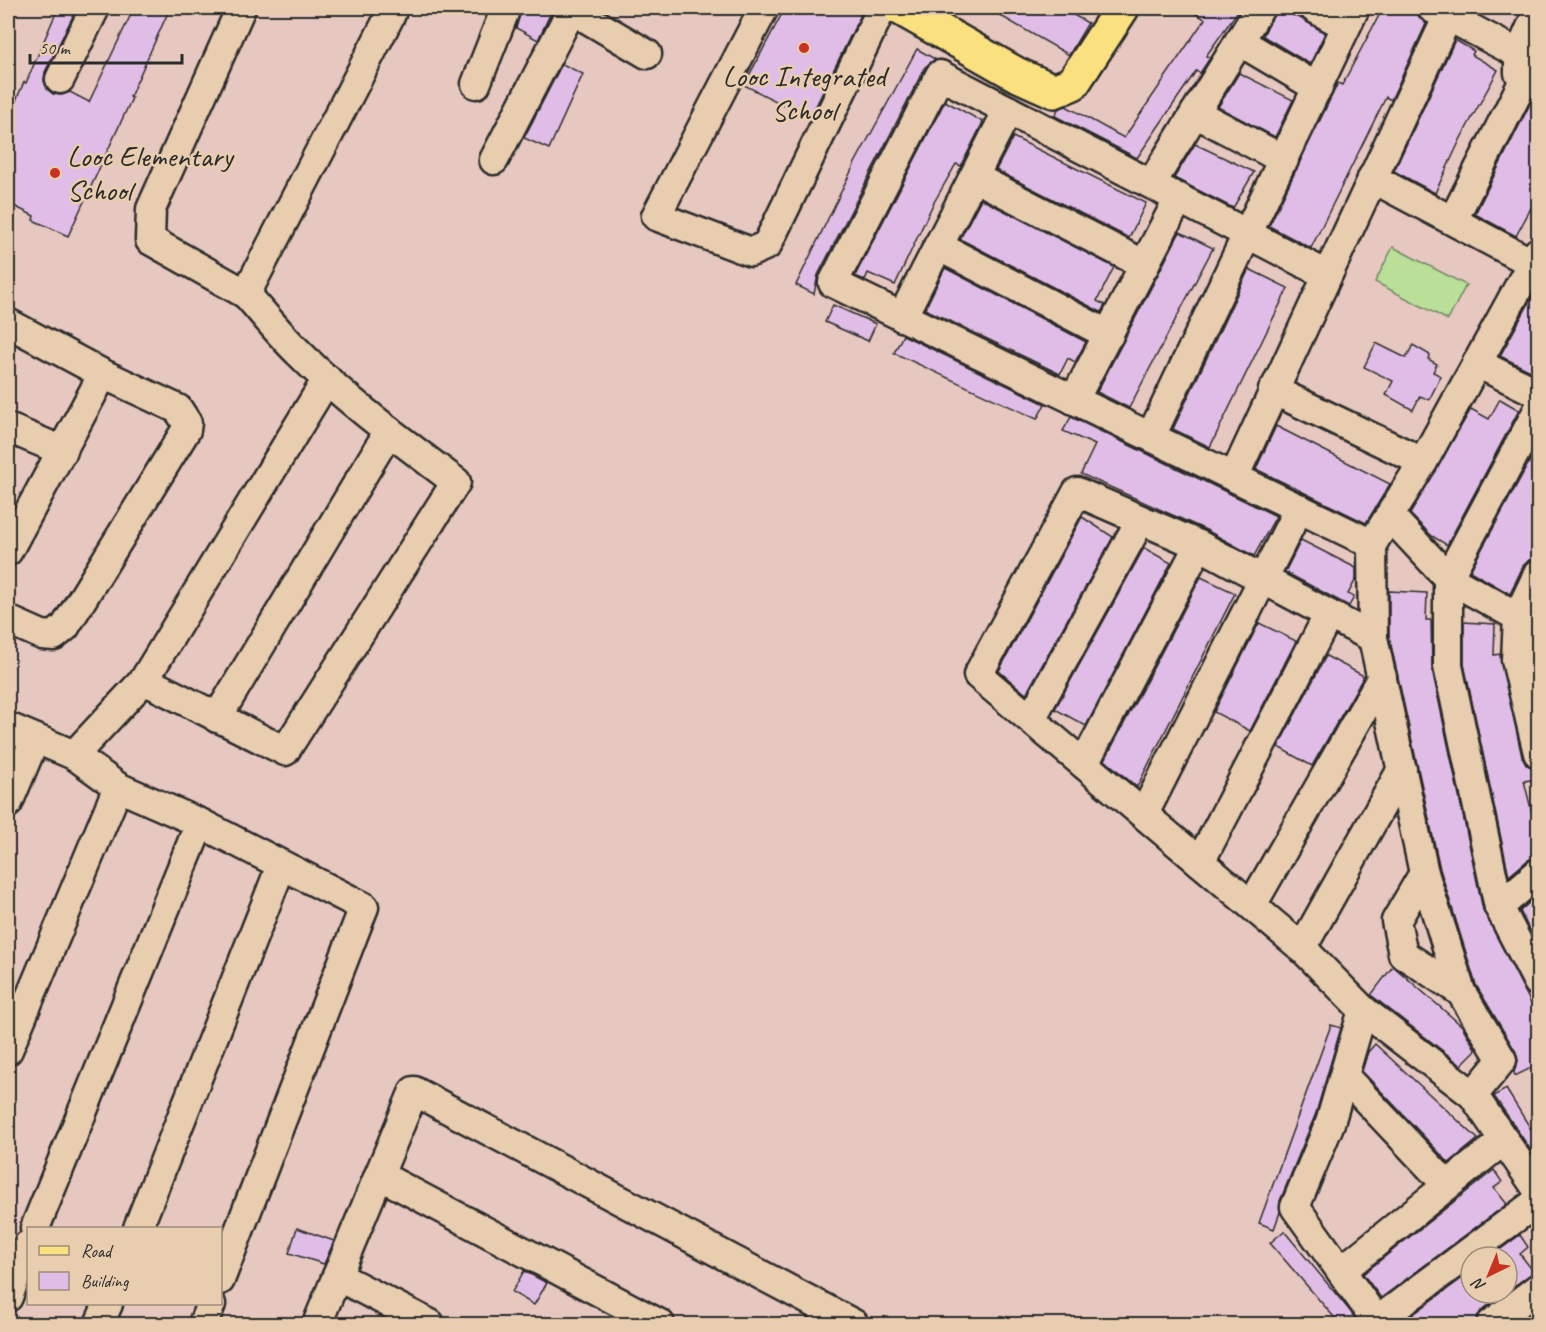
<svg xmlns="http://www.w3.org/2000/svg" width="1546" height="1332" font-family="Caveat,sans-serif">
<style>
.pitch{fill:#b9df99;stroke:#728562;stroke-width:1.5}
.building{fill:#e0bde7;stroke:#2b2b2b;stroke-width:1.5}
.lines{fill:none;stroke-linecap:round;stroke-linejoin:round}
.minor-casing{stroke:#2b2b2b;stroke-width:33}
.major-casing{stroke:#2b2b2b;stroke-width:38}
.minor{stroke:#e8cdaf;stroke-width:28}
.major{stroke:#fbe080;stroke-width:33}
.poi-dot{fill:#c8321e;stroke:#e8cdaf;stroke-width:2}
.labels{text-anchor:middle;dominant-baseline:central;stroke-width:5;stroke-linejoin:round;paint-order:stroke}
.poi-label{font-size:30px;fill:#2b2b2b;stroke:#e8cdaf}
</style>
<rect width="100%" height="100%" fill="#e6c8c0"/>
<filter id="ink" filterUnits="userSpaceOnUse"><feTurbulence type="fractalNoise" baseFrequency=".0167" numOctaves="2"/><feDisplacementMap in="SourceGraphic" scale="12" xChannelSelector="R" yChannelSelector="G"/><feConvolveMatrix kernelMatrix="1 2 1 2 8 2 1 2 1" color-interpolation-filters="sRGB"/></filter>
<g filter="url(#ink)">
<path class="pitch" d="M 1393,247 L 1466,285 L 1448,320 L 1375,282 Z"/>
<g class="building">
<path d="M 58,8 L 77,8 L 45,72 L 44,81 L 47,89 L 53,94 L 62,95 L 70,92 L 89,102 L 134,8 L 170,8 L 130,97 L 132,98 L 68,236 L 33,220 L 34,216 L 8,203 L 8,119 L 24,82 L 26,83 Z"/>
<path d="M 522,8 L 553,8 L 538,40 L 516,28 Z"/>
<path d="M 785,8 L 864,8 L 810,118 L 744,85 Z"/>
<path d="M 987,8 L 1061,8 L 1088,23 L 1069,55 Z"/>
<path d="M 1186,8 L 1240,8 L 1206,56 L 1210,58 L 1200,73 L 1196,71 L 1137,158 L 1055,116 L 1058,109 L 1066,106 L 1124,138 L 1205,19 Z"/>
<path d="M 1276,8 L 1302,19 L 1325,33 L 1310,64 L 1263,36 Z"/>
<path d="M 1383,8 L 1405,8 L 1417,13 L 1426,24 L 1391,100 L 1386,97 L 1311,248 L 1269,226 L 1338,83 L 1342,85 Z"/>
<path d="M 1455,40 L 1474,51 L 1472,55 L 1498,70 L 1461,138 L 1435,193 L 1394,171 Z"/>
<path d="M 917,49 L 935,59 L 925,67 L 818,275 L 814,294 L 796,285 L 855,163 Z"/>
<path d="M 562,64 L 583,74 L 549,149 L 524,138 Z"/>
<path d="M 1239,73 L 1293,100 L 1275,137 L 1218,107 Z"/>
<path d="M 1539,94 L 1539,193 L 1516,236 L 1475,214 L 1532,100 Z"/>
<path d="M 945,101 L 983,122 L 961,166 L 956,164 L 933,204 L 895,285 L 868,273 L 865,280 L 855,276 Z"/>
<path d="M 1013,137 L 1146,203 L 1129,238 L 996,170 Z"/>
<path d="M 1195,144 L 1254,172 L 1233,208 L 1174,178 Z"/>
<path d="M 981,199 L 1114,267 L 1097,301 L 1105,305 L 1101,312 L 960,239 Z"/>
<path d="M 1180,232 L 1213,248 L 1129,408 L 1097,392 Z"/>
<path d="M 945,268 L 1086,342 L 1075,362 L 1068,358 L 1060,374 L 925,309 Z"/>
<path d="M 1249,269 L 1288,288 L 1210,447 L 1173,429 Z"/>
<path d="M 1539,285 L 1539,375 L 1500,356 Z"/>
<path d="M 833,305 L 876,324 L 868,341 L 825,322 Z"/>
<path d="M 903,335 L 1045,404 L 1037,419 L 894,353 Z"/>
<path d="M 1376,343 L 1406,358 L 1413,345 L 1430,355 L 1428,359 L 1437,364 L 1433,372 L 1441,376 L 1429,400 L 1420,396 L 1413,410 L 1386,395 L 1393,381 L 1364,367 Z"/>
<path d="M 1500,399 L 1519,410 L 1447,545 L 1432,536 L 1410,514 L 1471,409 L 1489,419 Z"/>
<path d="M 1071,417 L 1276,516 L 1254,556 L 1206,530 L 1081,474 L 1095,445 L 1063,431 Z"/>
<path d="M 1276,426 L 1390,484 L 1366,523 L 1256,469 Z"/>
<path d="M 1539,444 L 1539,558 L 1529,560 L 1523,566 L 1510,594 L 1470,571 Z"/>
<path d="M 1082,517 L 1113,537 L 1026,694 L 999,671 Z"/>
<path d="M 1301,540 L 1356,568 L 1356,579 L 1348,594 L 1354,597 L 1349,606 L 1285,572 Z"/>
<path d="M 1144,548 L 1171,563 L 1086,726 L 1055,709 Z"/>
<path d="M 1201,577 L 1235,593 L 1137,787 L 1105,760 Z"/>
<path d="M 1389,591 L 1427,593 L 1426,620 L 1431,620 L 1432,669 L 1483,910 L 1539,1019 L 1539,1064 L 1515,1076 L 1514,1072 L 1518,1061 L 1516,1052 L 1476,985 L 1440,869 L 1389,636 Z"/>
<path d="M 1464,622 L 1495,624 L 1494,655 L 1500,654 L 1522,757 L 1526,765 L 1539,769 L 1539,779 L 1524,781 L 1539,841 L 1539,857 L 1528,860 L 1509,876 L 1464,664 Z"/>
<path d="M 1259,623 L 1296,641 L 1250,731 L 1214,712 Z"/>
<path d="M 1326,656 L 1364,676 L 1312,766 L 1278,747 Z"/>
<path d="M 1539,894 L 1539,942 L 1536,943 L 1520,911 Z"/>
<path d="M 1393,966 L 1462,1026 L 1476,1050 L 1461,1065 L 1371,995 Z"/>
<path d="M 1331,1025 L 1341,1028 L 1316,1113 L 1280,1201 L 1280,1212 L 1274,1229 L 1259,1223 Z"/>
<path d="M 1375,1044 L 1478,1139 L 1449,1163 L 1362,1071 L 1368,1052 Z"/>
<path d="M 1506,1089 L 1539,1142 L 1539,1162 L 1494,1096 Z"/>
<path d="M 1494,1170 L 1502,1182 L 1494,1188 L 1507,1204 L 1381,1298 L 1363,1274 Z"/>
<path d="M 297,1228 L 334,1241 L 324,1264 L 289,1253 Z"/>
<path d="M 1284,1231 L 1350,1311 L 1359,1324 L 1340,1324 L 1270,1243 Z"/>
<path d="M 1520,1235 L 1528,1247 L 1520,1254 L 1534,1272 L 1507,1291 L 1507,1257 L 1490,1257 Z"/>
<path d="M 524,1271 L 547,1283 L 534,1305 L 512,1292 Z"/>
<path d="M 1471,1272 L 1471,1293 L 1504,1293 L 1481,1311 L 1475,1324 L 1400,1324 Z"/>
</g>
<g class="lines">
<defs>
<g id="minor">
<path d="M 241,8 L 151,209 L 150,240 L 246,294 L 391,14 L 387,8"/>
<path d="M 569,8 L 647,54"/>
<path d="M 764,8 L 656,216 L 751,252 L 767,245 L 882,8"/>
<path d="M 1314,8 L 1346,26"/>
<path d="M 1432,8 L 1538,64"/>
<path d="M 1239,41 L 1318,88"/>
<path d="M 1519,73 L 1519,55 L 1538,11"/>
<path d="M 60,79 L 95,8"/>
<path d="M 476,84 L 506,8"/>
<path d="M 1195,113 L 1284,160"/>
<path d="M 494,160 L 572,9"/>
<path d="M 974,177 L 1145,265"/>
<path d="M 1372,178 L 1532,263"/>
<path d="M 1151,184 L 1260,8"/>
<path d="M 1453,220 L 1519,90 L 1538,72"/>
<path d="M 938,246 L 1109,335"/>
<path d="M 1327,275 L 940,75 L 833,283 L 1372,544"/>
<path d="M 902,317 L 1008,110"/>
<path d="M 8,323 L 103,374 L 178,409 L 187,423 L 186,430 L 65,627 L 54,636 L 42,635 L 8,620"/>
<path d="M 1477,363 L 1538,393"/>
<path d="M 1273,390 L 1423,462"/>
<path d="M 1074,400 L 1179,198"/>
<path d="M 1538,410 L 1448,578 L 1448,666 L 1499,907 L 1538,982"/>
<path d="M 8,428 L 63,451"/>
<path d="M 1151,436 L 1355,8"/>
<path d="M 1234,477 L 1448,16"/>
<path d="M 1390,516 L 1448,578 L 1538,628"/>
<path d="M 8,551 L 103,374"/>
<path d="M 1538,574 L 1518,616 L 1516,660 L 1538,753"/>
<path d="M 1373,638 L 1199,545 L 1077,492 L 978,675 L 1302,948 L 1363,1010 L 1473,1095 L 1538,1190"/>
<path d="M 144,680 L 285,751 L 456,482 C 402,441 346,401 299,353 C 280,335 264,314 246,294"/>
<path d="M 217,718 L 389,431"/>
<path d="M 1031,719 L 1140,521"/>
<path d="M 8,727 L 74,755 L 118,787 L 200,823 L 364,907 L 220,1280"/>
<path d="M 74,755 L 144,680 L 327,379"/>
<path d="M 1084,764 L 1199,545"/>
<path d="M 8,803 L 35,739"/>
<path d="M 1144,814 L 1299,508"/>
<path d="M 1200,862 L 1328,616"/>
<path d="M 1424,873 L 1396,921 L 1403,954 L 1461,992"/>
<path d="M 1252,905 L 1382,677"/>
<path d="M 1499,907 L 1538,873"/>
<path d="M 1302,948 L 1402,769"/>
<path d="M 1363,1010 L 1330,1123 L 1295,1207 L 1379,1324"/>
<path d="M 8,1050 L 118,787"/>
<path d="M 1344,1076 L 1446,1184"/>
<path d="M 1473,1095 L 1502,1060 L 1461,992 L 1424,873 L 1373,638 L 1372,544 L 1423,462 L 1538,252"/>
<path d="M 379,1175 L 660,1324"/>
<path d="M 35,1228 L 200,823"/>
<path d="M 138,1228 L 281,866"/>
<path d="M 1341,1271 L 1504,1140"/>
<path d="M 337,1276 L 430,1324"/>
<path d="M 8,1297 L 28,1245"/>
<path d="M 1377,1321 L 1538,1201"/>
<path d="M 99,1324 L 108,1304"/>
<path d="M 203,1324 L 211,1304"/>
<path d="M 317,1324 L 414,1091 L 854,1324"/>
<path d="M 1491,1324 L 1538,1288"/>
</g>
<path id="major" d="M 900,8 L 1016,74 L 1054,91 L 1073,83 L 1122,8"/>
</defs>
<use href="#minor" class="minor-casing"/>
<use href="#major" class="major-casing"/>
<use href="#minor" class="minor"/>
<use href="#major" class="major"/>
</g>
</g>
<g class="poi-dot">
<circle cx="804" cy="48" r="6"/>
<circle cx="55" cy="173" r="6"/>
</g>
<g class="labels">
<g class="poi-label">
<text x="804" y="76">Looc Integrated<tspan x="804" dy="34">School</tspan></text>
<text x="67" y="156" text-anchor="start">Looc Elementary<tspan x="67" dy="34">School</tspan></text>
</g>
</g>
<rect width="1546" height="1332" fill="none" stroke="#e8cdaf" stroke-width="30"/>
<rect x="15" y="15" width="1516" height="1302" fill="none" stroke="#2b2b2b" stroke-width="2" filter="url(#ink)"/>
<rect x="27" y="1227" width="195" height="78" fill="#e8cdaf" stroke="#9c8c7a" stroke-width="1.5"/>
<rect x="39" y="1246" width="30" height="9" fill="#fbe080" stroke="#9c8c7a" stroke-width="1.5"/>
<text x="81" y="1257" font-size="18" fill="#2b2b2b">Road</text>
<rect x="39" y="1272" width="30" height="18" fill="#e0bde7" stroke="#9c8c7a" stroke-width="1.5"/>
<text x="81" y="1287" font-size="18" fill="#2b2b2b">Building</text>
<g transform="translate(1489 1275) rotate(223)"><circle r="28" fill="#e8cdaf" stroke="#9c8c7a" stroke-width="1.5"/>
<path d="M0-4.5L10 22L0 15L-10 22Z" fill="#c8321e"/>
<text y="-9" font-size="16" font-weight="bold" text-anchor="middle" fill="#2b2b2b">N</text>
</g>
<path d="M30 54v9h152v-9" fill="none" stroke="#2b2b2b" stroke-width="3"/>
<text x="39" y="54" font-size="18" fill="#2b2b2b" stroke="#e8cdaf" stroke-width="4.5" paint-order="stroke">50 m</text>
</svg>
